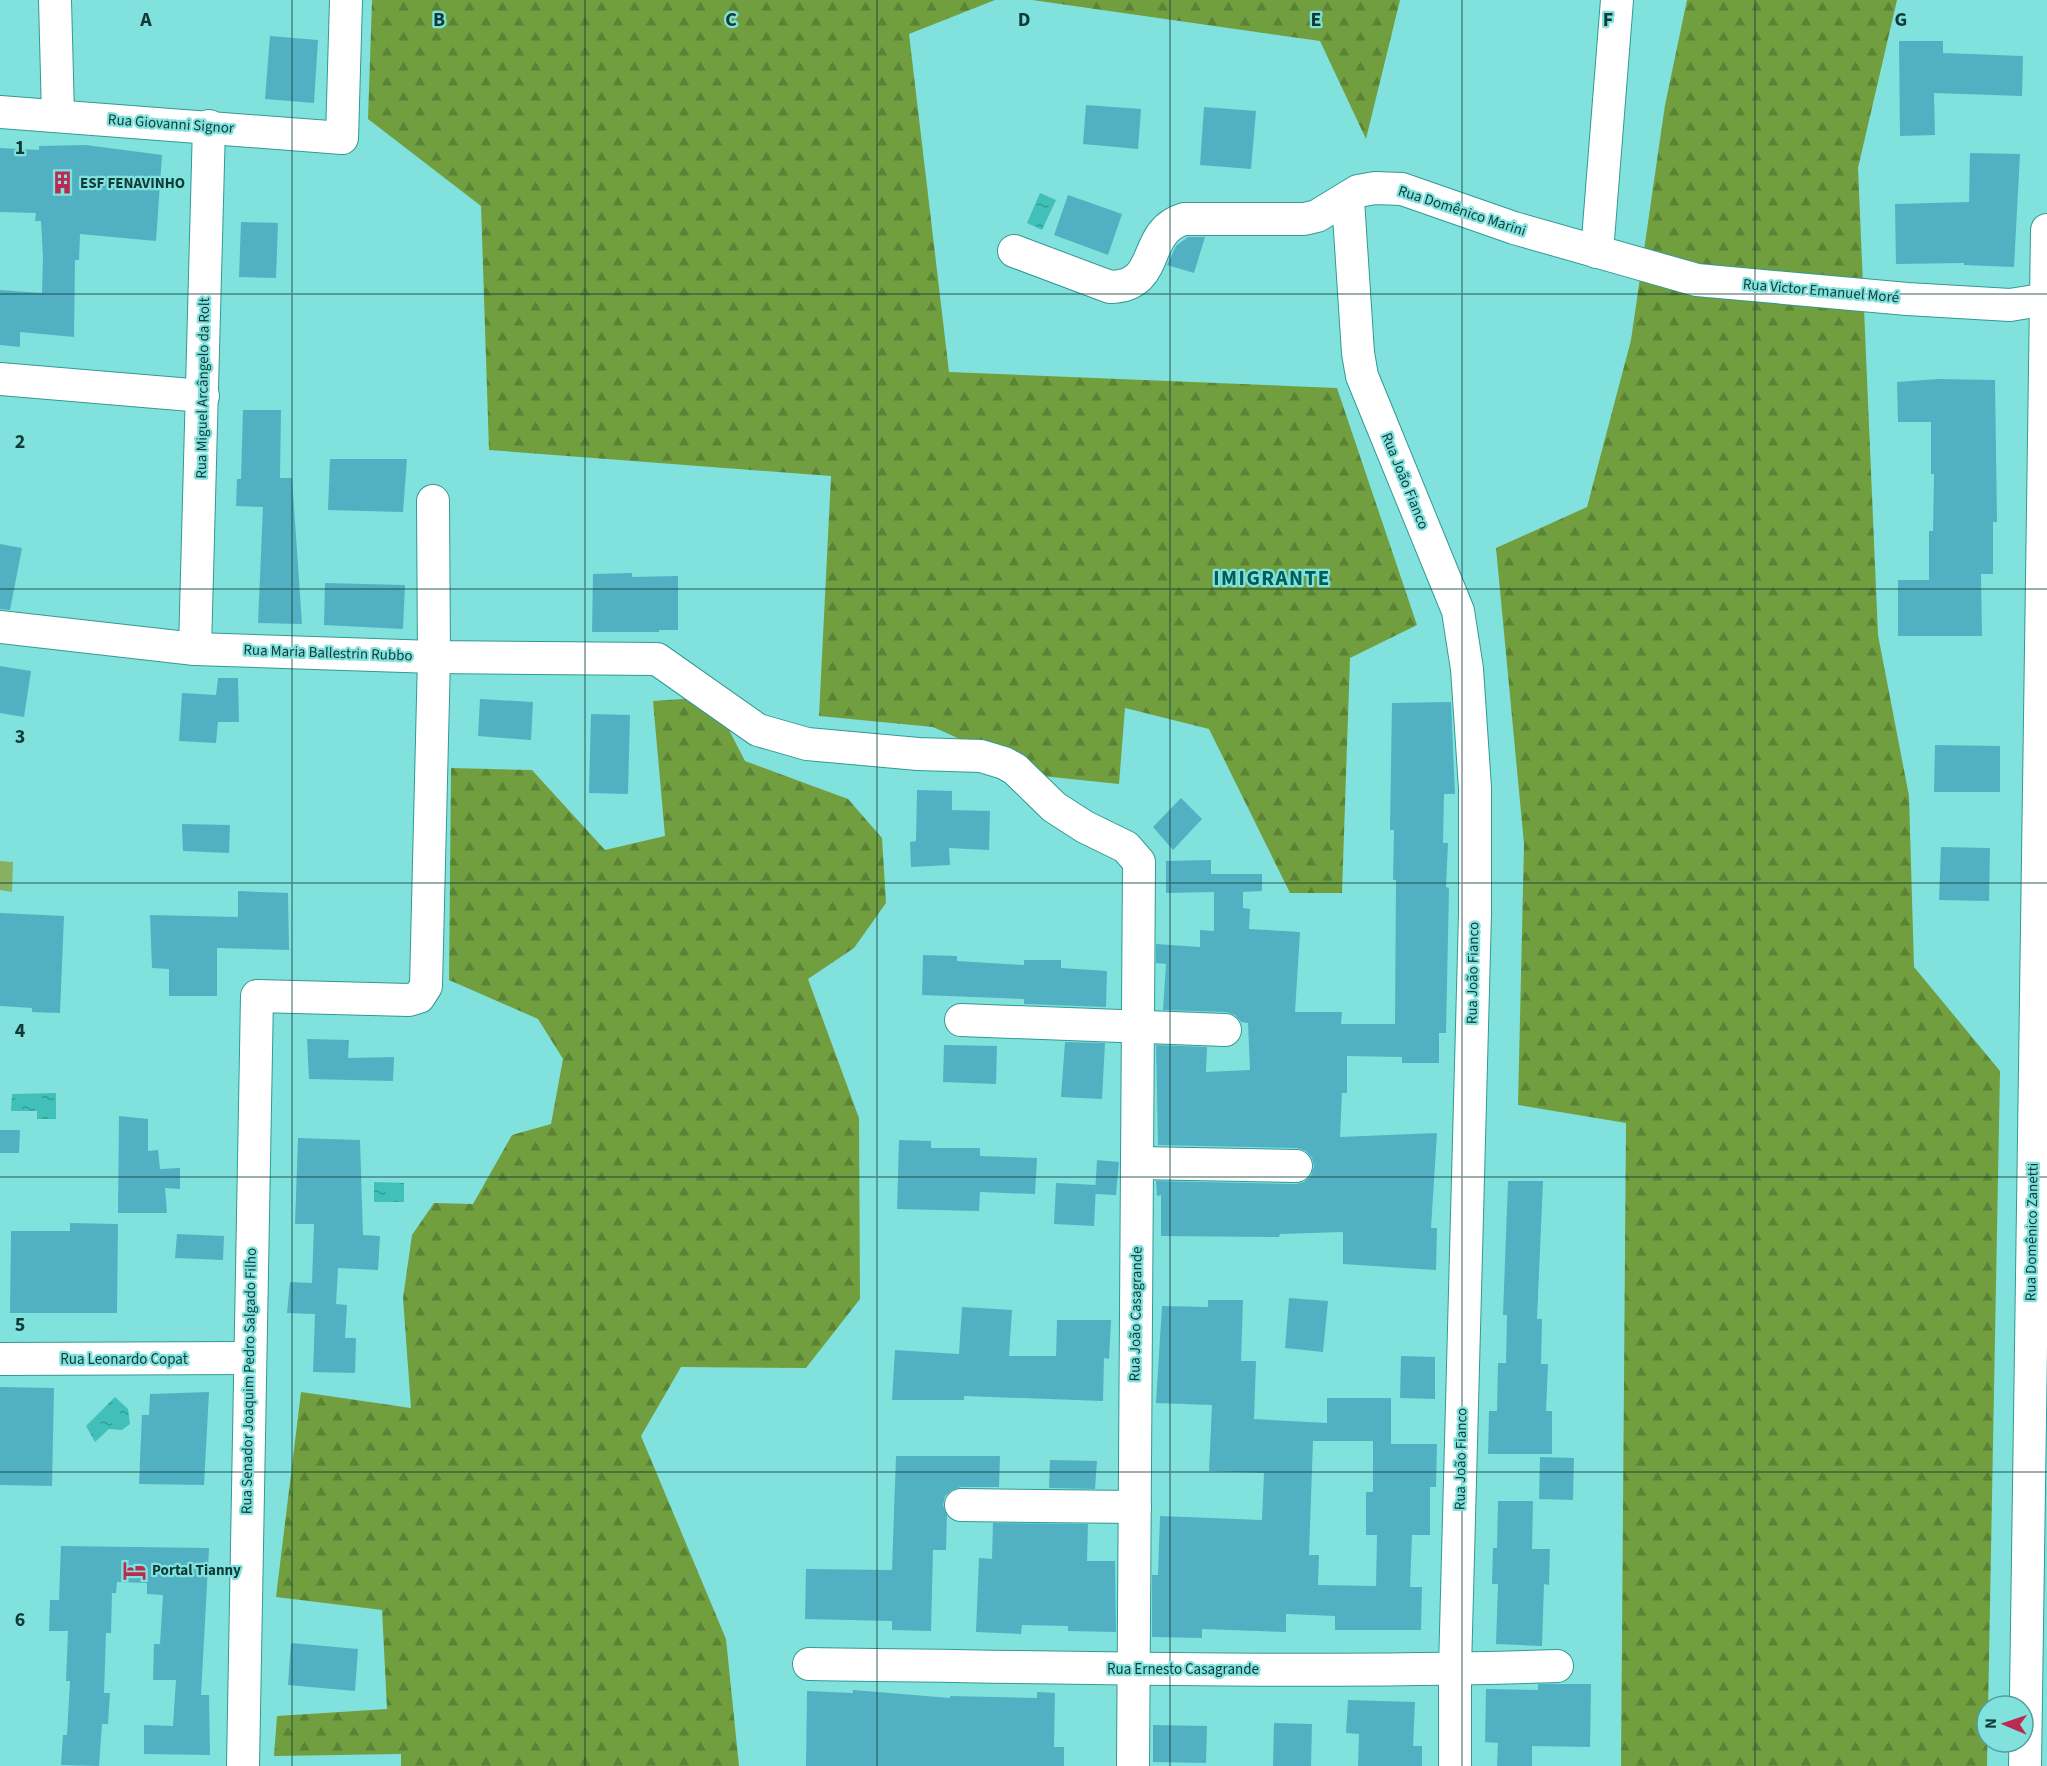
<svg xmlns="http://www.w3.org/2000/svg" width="2047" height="1766" font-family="'Source Sans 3',sans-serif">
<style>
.forest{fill:url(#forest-firs)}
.pitch{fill:#88b062}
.water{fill:url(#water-ripples)}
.building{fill:#51b1c2;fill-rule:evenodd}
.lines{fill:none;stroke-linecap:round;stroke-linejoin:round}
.minor-casing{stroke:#329995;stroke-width:34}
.minor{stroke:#fff;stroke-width:32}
.grid{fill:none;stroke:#0f3a38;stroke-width:1.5;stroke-opacity:0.55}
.labels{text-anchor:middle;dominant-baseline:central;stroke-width:4.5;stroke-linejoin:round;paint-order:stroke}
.street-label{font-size:15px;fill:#0f3a38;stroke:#81e2dd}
.poi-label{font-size:15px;font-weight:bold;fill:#0f3a38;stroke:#81e2dd;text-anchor:start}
.district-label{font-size:21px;font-weight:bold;letter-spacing:1.5px;fill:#005c59;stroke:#81e2dd}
.grid-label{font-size:20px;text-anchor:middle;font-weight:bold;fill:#0f3a38;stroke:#81e2dd;stroke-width:4.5;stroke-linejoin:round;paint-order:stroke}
</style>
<defs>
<pattern id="forest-firs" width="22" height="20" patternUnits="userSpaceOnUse" patternTransform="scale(1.5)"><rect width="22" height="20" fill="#719f3f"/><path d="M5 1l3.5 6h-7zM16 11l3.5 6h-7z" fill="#5b8336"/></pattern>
<pattern id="water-ripples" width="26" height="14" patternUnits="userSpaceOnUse" patternTransform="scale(1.5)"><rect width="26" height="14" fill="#41bfb9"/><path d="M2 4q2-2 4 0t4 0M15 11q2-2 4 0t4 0" fill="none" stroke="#359c97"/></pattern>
</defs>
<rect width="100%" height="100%" fill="#81e2dd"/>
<g class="forest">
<path d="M 372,0 L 995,0 L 909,34 L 949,372 L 1337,388 L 1417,625 L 1350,658 L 1342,893 L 1290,893 L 1209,729 L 1125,708 L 1119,784 L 1042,776 L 933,727 L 819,716 L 831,476 L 489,450 L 481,206 L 368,119 Z"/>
<path d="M 1032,0 L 1400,0 L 1366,139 L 1320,41 Z"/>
<path d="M 1687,0 L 1897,0 L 1858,168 L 1878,635 L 1909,796 L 1914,967 L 2000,1071 L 1987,1766 L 1621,1766 L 1626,1123 L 1518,1105 L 1524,844 L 1496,548 L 1587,507 L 1631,340 L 1665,105 Z"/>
<path d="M 712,697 L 745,761 L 848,799 L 882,838 L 886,903 L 854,948 L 808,979 L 859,1118 L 860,1299 L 806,1368 L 681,1367 L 641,1436 L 726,1639 L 739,1766 L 401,1766 L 401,1754 L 274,1756 L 277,1716 L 387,1709 L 382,1610 L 276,1597 L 301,1392 L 411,1408 L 403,1298 L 412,1235 L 434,1203 L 473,1204 L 512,1135 L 551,1124 L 563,1059 L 538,1019 L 449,980 L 451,768 L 532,770 L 605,850 L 665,836 L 653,701 Z"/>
</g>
<path class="pitch" d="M 0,861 L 13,862 L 12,892 L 0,890 Z"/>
<g class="water">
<path d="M 1040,193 L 1056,200 L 1042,230 L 1027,223 Z"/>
<path d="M 56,1093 L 56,1119 L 37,1119 L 37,1111 L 11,1111 L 12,1094 Z"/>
<path d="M 374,1182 L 404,1183 L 404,1202 L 374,1202 Z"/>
<path d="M 115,1397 L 128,1409 L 130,1424 L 122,1430 L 109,1429 L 95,1442 L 86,1426 Z"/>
</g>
<g class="building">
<path d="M 270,36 L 318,40 L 314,103 L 265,99 Z"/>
<path d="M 1899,41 L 1943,41 L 1943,53 L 2023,56 L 2022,96 L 1934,93 L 1935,135 L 1900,136 Z"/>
<path d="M 1086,105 L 1141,109 L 1138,149 L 1083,144 Z"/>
<path d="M 1204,107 L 1256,111 L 1251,169 L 1200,165 Z"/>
<path d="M 86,145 L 162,155 L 156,241 L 80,234 L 79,260 L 75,260 L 74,337 L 20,332 L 20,347 L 0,345 L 0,290 L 42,293 L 43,257 L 41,221 L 35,221 L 36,213 L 0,212 L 0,148 L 39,150 L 39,146 Z"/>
<path d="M 1970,153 L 2020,154 L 2014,267 L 1964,265 L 1964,263 L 1896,264 L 1895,204 L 1969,202 Z"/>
<path d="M 1068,195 L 1122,214 L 1108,255 L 1054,235 Z"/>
<path d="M 241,222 L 278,223 L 276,278 L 239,277 Z"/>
<path d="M 1188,237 L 1205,237 L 1194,273 L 1167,265 L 1176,246 Z"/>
<path d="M 1938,379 L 1995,380 L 1997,522 L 1993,522 L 1993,574 L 1981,574 L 1982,636 L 1898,636 L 1898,580 L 1929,580 L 1929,531 L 1933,531 L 1934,474 L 1931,474 L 1931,422 L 1898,422 L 1897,382 Z"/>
<path d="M 243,410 L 281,410 L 280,478 L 292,478 L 302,624 L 258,623 L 263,507 L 236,506 L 237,479 L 241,479 Z"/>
<path d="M 330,459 L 407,459 L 403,512 L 328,510 Z"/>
<path d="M 0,544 L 22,548 L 10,610 L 0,609 Z"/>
<path d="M 632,573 L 632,577 L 678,576 L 678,630 L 659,630 L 659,632 L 592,632 L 593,574 Z"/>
<path d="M 325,583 L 405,585 L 403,629 L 324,625 Z"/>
<path d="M 0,666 L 31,671 L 24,717 L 0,713 Z"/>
<path d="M 218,678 L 238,678 L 239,722 L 218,722 L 216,743 L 179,741 L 182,693 L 216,695 Z"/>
<path d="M 480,699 L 533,702 L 531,740 L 478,736 Z"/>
<path d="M 1451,702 L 1455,794 L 1444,794 L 1443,843 L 1448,843 L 1446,887 L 1449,888 L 1446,1033 L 1439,1033 L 1439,1063 L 1402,1063 L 1402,1057 L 1347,1056 L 1347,1093 L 1342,1093 L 1340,1137 L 1437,1133 L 1431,1228 L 1437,1228 L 1436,1270 L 1343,1264 L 1343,1232 L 1280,1234 L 1279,1237 L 1161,1236 L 1161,1195 L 1157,1196 L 1156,1181 L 1296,1184 L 1304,1182 L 1311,1176 L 1314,1166 L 1312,1158 L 1306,1151 L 1296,1148 L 1158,1145 L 1156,1045 L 1207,1047 L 1206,1072 L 1250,1070 L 1248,1023 L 1241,1022 L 1235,1015 L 1226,1012 L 1163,1010 L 1166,964 L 1156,963 L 1156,944 L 1200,947 L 1200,930 L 1214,931 L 1214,892 L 1166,893 L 1166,861 L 1211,860 L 1211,874 L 1262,874 L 1262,891 L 1243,892 L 1243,908 L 1250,909 L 1249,929 L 1300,932 L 1295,1012 L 1342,1012 L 1341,1024 L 1395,1024 L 1396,880 L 1393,880 L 1394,830 L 1390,830 L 1392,703 Z"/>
<path d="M 591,714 L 630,715 L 628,794 L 589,793 Z"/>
<path d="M 1935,745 L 2000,746 L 2000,792 L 1934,792 Z"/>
<path d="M 917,790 L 952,791 L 952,810 L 990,811 L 989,850 L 949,848 L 950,865 L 911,867 L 910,842 L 916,841 Z"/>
<path d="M 1181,798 L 1202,819 L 1173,850 L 1153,827 Z"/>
<path d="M 182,824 L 230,825 L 229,853 L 183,851 Z"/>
<path d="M 1941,847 L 1990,848 L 1989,901 L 1939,900 Z"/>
<path d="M 238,891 L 288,893 L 289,950 L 217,948 L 217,996 L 169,996 L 169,969 L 152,968 L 150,915 L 238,917 Z"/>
<path d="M 0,913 L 64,916 L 60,1013 L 32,1012 L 32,1008 L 0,1006 Z"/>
<path d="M 923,955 L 957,956 L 957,961 L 1024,965 L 1024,960 L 1061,960 L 1061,968 L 1107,971 L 1106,1007 L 1024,1004 L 1024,999 L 922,995 Z"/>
<path d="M 307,1039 L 349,1040 L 348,1058 L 394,1057 L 393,1081 L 309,1079 Z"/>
<path d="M 1065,1042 L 1105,1043 L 1102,1099 L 1061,1097 Z"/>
<path d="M 944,1045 L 997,1046 L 996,1084 L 943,1082 Z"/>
<path d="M 119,1116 L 148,1119 L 148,1151 L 158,1150 L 160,1169 L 180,1168 L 180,1189 L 165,1188 L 167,1213 L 118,1213 Z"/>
<path d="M 0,1130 L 20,1130 L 19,1153 L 0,1153 Z"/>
<path d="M 298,1138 L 360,1140 L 363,1235 L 380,1236 L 378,1270 L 338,1268 L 336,1304 L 347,1305 L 345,1338 L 356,1338 L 355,1373 L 313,1372 L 315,1314 L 287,1313 L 290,1282 L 312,1283 L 314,1224 L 295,1224 Z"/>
<path d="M 899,1140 L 931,1141 L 931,1148 L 980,1148 L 980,1156 L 1037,1158 L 1035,1194 L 980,1192 L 979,1211 L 897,1209 Z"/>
<path d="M 1097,1160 L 1119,1162 L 1116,1195 L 1095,1194 Z"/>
<path d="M 1508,1181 L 1543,1181 L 1537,1319 L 1542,1319 L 1541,1364 L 1548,1364 L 1546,1411 L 1552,1411 L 1552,1454 L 1488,1454 L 1489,1411 L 1497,1411 L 1498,1363 L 1506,1363 L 1507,1315 L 1503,1315 Z"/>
<path d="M 1056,1183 L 1096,1185 L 1094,1226 L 1054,1224 Z"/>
<path d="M 70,1223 L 118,1224 L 117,1313 L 10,1313 L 11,1231 L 70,1231 Z"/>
<path d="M 177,1234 L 224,1236 L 223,1260 L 175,1258 Z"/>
<path d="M 1289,1298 L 1328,1301 L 1323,1352 L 1285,1348 Z"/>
<path d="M 1208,1300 L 1243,1300 L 1241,1361 L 1256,1361 L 1254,1419 L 1327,1423 L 1327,1398 L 1391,1398 L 1391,1444 L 1437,1444 L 1436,1487 L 1430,1487 L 1430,1535 L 1412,1535 L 1410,1587 L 1422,1587 L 1421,1630 L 1335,1630 L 1335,1616 L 1286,1614 L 1286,1632 L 1202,1629 L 1202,1638 L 1152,1637 L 1152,1575 L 1158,1575 L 1160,1516 L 1262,1520 L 1264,1473 L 1209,1471 L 1212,1405 L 1156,1403 L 1162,1306 L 1208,1307 ZM 1313,1441 L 1373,1441 L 1373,1492 L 1366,1492 L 1366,1535 L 1377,1535 L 1376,1586 L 1318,1585 L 1319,1555 L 1309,1555 Z"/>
<path d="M 962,1307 L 1012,1310 L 1009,1356 L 1056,1356 L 1057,1320 L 1111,1320 L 1109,1359 L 1104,1358 L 1103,1401 L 964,1396 L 964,1400 L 892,1400 L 895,1350 L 959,1354 Z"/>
<path d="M 1401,1356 L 1435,1357 L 1435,1399 L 1400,1398 Z"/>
<path d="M 0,1387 L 54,1388 L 52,1486 L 0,1485 Z"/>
<path d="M 209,1392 L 204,1485 L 139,1484 L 142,1415 L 149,1415 L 150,1394 Z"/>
<path d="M 896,1456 L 1000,1456 L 999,1487 L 961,1487 L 952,1490 L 945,1496 L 943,1505 L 947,1515 L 946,1550 L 933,1550 L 931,1631 L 892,1630 L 892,1621 L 805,1619 L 806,1569 L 892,1570 Z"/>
<path d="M 1540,1457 L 1574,1458 L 1573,1500 L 1539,1499 Z"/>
<path d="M 1050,1460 L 1097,1461 L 1095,1489 L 1049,1488 Z"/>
<path d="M 1498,1501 L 1533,1501 L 1532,1549 L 1550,1549 L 1549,1585 L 1544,1584 L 1542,1646 L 1496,1644 L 1498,1584 L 1492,1584 L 1493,1548 L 1497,1548 Z"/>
<path d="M 993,1523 L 1088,1524 L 1087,1561 L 1115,1561 L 1116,1632 L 1068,1631 L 1068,1626 L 1022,1625 L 1021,1634 L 976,1632 L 979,1558 L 992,1559 Z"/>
<path d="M 61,1546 L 209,1548 L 201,1695 L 209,1695 L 210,1755 L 144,1754 L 144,1725 L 173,1726 L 176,1680 L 153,1680 L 154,1644 L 160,1644 L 163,1595 L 147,1594 L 147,1583 L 117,1582 L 116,1593 L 112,1593 L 111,1633 L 106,1633 L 104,1693 L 110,1693 L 108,1724 L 102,1724 L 99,1766 L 61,1765 L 63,1735 L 67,1735 L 70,1681 L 66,1681 L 68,1631 L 49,1631 L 50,1600 L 59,1600 Z"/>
<path d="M 291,1643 L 358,1649 L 355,1691 L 288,1685 Z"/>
<path d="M 1538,1684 L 1591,1684 L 1590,1747 L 1532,1746 L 1532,1766 L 1497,1766 L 1498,1743 L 1485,1742 L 1486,1689 L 1538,1690 Z"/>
<path d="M 853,1690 L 950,1698 L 950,1696 L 1037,1698 L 1037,1692 L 1055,1693 L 1054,1747 L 1064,1747 L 1064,1766 L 806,1766 L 807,1691 L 853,1693 Z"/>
<path d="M 1348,1700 L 1415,1702 L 1413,1746 L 1422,1746 L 1422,1766 L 1358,1766 L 1359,1734 L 1346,1733 Z"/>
<path d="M 1274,1723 L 1312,1724 L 1311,1766 L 1273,1766 Z"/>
<path d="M 1153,1725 L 1207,1726 L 1206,1763 L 1153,1762 Z"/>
</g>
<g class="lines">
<defs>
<g id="minor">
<path d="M 55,0 L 58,115"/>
<path d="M 0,112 L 342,138 L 346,0"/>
<path d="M 1348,200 L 1358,353 L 1362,376 L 1458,611 L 1467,669 L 1475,788 L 1475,913 L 1455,1669 L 1455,1766"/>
<path d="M 1014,251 L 1110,287 C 1163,286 1140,232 1184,219 L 1304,219 L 1317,216 L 1358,191 L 1375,188 L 1402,189 L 1514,228 L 1697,280 L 1907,299 L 2010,305 L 2047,299"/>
<path d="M 1597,252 L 1617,0"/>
<path d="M 0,379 L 203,396"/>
<path d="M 0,627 L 195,649 L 434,657 L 657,659 L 758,730 L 807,744 L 918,754 L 981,756 L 1004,763 L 1015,769 L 1054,807 L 1085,827 L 1126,847 L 1139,862 L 1133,1766"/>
<path d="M 195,649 L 209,126"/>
<path d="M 961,1020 L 1225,1030"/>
<path d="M 1138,1163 L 1296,1166"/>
<path d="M 0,1359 L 249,1358"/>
<path d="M 961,1505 L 1135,1507"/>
<path d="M 809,1664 C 1058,1667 1308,1674 1557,1666"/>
<path d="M 243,1766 L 257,996 L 409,1000 L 419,997 L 426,986 L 434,657 L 433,501"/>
<path d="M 2025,1766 L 2047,230"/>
</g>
</defs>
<use href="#minor" class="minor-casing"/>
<use href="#minor" class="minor"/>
</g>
<path class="grid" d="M 292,0 L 292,1766M 585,0 L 585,1766M 877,0 L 877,1766M 1170,0 L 1170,1766M 1462,0 L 1462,1766M 1755,0 L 1755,1766M 0,294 L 2047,294M 0,589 L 2047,589M 0,883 L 2047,883M 0,1177 L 2047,1177M 0,1472 L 2047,1472"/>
<defs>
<symbol id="building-bare" viewBox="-9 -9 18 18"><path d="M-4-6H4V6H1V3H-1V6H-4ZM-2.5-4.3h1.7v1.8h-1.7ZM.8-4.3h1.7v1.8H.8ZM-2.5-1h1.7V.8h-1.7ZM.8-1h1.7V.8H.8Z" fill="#ba2a51" stroke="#81e2dd" stroke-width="2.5" paint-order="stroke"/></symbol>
<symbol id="hotel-bare" viewBox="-9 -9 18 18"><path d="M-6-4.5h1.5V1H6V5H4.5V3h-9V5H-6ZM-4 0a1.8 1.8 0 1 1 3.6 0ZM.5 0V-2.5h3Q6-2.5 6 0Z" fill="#ba2a51" stroke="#81e2dd" stroke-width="2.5" paint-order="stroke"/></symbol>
</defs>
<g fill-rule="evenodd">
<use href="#building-bare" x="46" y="166" width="33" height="33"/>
<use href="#hotel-bare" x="118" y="1554" width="33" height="33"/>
</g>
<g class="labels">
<g class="street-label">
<text transform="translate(171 124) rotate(4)">Rua Giovanni Signor</text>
<text transform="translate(1462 211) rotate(18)">Rua Domênico Marini</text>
<text transform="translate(1821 291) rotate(5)">Rua Victor Emanuel Moré</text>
<text transform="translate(203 388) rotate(-89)">Rua Miguel Arcângelo da Rolt</text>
<text transform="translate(1405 481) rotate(68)">Rua João Fianco</text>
<text transform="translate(328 653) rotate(2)">Rua Maria Ballestrin Rubbo</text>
<text transform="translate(1473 973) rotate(-89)">Rua João Fianco</text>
<text transform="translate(2032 1232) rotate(-89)">Rua Domênico Zanetti</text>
<text transform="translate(1136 1314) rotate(-89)">Rua João Casagrande</text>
<text x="124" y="1359">Rua Leonardo Copat</text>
<text transform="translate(249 1381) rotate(-89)">Rua Senador Joaquim Pedro Salgado Filho</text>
<text transform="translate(1461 1459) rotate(-89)">Rua João Fianco</text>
<text x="1183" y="1669">Rua Ernesto Casagrande</text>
</g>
<g class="poi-label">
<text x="80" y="183">ESF FENAVINHO</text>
<text x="152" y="1570">Portal Tianny</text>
</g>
<g class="district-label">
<text x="1272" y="578">IMIGRANTE</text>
</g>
</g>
<g class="grid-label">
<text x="146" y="26">A</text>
<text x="439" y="26">B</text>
<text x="731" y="26">C</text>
<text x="1024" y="26">D</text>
<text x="1316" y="26">E</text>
<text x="1608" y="26">F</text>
<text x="1901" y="26">G</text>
<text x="20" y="154">1</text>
<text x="20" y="448">2</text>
<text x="20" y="743">3</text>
<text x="20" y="1037">4</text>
<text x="20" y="1331">5</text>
<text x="20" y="1626">6</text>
</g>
<g transform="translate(2005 1724) rotate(272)"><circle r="28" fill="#81e2dd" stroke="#539f9b" stroke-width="1.5"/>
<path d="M0-4.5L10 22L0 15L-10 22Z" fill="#ba2a51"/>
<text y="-9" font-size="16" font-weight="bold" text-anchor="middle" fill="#0f3a38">N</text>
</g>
</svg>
